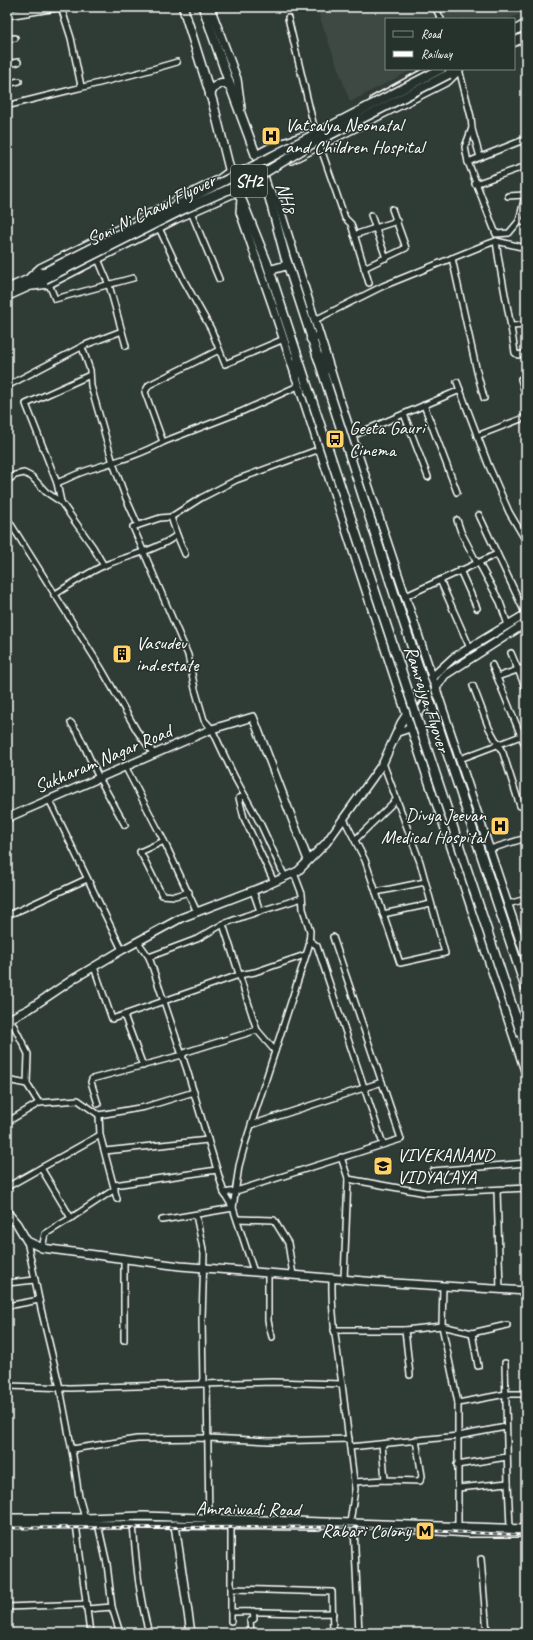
<svg xmlns="http://www.w3.org/2000/svg" width="533" height="1640" font-family="Caveat,sans-serif">
<style>
.built{fill:#3c4842}
.lines{fill:none;stroke-linecap:round;stroke-linejoin:round}
.street-casing{stroke:#fff;stroke-width:8}
.secondary-casing{stroke:#fff;stroke-width:10}
.primary-casing{stroke:#fff;stroke-width:11}
.street{stroke:#26332d;stroke-width:5}
.secondary{stroke:#26332d;stroke-width:7}
.primary{stroke:#26332d;stroke-width:8}
.rail-casing{stroke:#fff;stroke-width:3}
.rail{stroke:#26332d;stroke-width:1.5;stroke-dasharray:4.5;stroke-linecap:butt}
.primary-bridge-casing{stroke:#fff;stroke-width:11;stroke-linecap:butt}
.primary-bridge{stroke:#26332d;stroke-width:8}
.labels{text-anchor:middle;dominant-baseline:central;stroke-width:3;stroke-linejoin:round;paint-order:stroke}
.shield{fill:#26332d;stroke:#bec2c0;stroke-width:1}
.shield-label{font-size:18px;font-weight:bold;fill:#fff}
.poi-label{font-size:19px;fill:#fff;stroke:#26332d;text-anchor:start}
.street-label{font-size:19px;fill:#fff;stroke:#26332d}
</style>
<rect width="100%" height="100%" fill="#2f3b35"/>
<filter id="ink" filterUnits="userSpaceOnUse"><feTurbulence type="fractalNoise" baseFrequency=".025" numOctaves="2"/><feDisplacementMap in="SourceGraphic" scale="8" xChannelSelector="R" yChannelSelector="G"/><feConvolveMatrix kernelMatrix="1 2 1 2 8 2 1 2 1" color-interpolation-filters="sRGB"/></filter>
<g filter="url(#ink)">
<path class="built" d="M 316,7 L 526,7 L 526,11 L 510,19 L 386,19 L 386,69 L 414,69 L 350,102 Z"/>
<g class="lines">
<defs>
<g id="street">
<path d="M 61,7 L 71,38 L 81,86"/>
<path d="M 435,7 L 441,19"/>
<path d="M 288,18 L 315,131"/>
<path d="M 7,39 L 15,38"/>
<path d="M 7,64 L 18,62"/>
<path d="M 459,69 L 471,117 L 472,128 L 465,147 L 468,162 L 496,234 L 509,233 L 519,221 L 526,192"/>
<path d="M 7,84 L 19,81"/>
<path d="M 7,106 C 64,91 121,79 177,62"/>
<path d="M 472,129 L 480,157"/>
<path d="M 320,146 L 345,218 L 351,224 L 369,283"/>
<path d="M 468,162 L 526,139"/>
<path d="M 475,184 L 526,166"/>
<path d="M 508,196 L 525,195"/>
<path d="M 191,212 L 219,279"/>
<path d="M 371,215 L 386,258"/>
<path d="M 519,221 L 526,223"/>
<path d="M 159,228 L 183,279 L 211,329 L 225,364 L 284,339"/>
<path d="M 354,235 L 397,221"/>
<path d="M 496,241 C 501,279 510,315 515,353 L 518,355 L 526,353"/>
<path d="M 452,258 L 477,372 L 484,398"/>
<path d="M 98,259 L 109,285 L 126,346"/>
<path d="M 364,268 L 406,248 L 392,209"/>
<path d="M 49,284 L 55,299 L 133,278"/>
<path d="M 315,320 L 383,286 L 482,246 L 496,241 L 526,248"/>
<path d="M 512,326 L 526,325"/>
<path d="M 82,347 L 90,370 L 91,386 L 113,463 L 125,496 L 138,525"/>
<path d="M 526,377 L 521,379 L 526,396"/>
<path d="M 457,382 L 488,464 L 509,512 L 526,541"/>
<path d="M 7,386 L 85,345 L 122,331"/>
<path d="M 424,405 L 457,492"/>
<path d="M 404,414 L 428,477"/>
<path d="M 352,436 L 460,390"/>
<path d="M 477,436 L 526,417"/>
<path d="M 163,442 L 145,392 L 149,385 L 219,350"/>
<path d="M 7,481 L 15,475 L 24,473 L 32,477 L 46,492 L 61,502 L 93,547 L 104,566"/>
<path d="M 57,483 C 67,479 78,473 88,470 C 114,462 140,455 163,442 L 243,411 L 298,386"/>
<path d="M 61,502 L 57,483 L 26,404 L 90,375"/>
<path d="M 479,515 L 526,615"/>
<path d="M 171,517 L 177,535 L 185,554"/>
<path d="M 7,518 L 101,668 L 137,731 L 154,754"/>
<path d="M 457,520 L 461,532 L 477,563 L 480,565 L 500,602 L 508,625"/>
<path d="M 460,570 L 477,608"/>
<path d="M 440,580 L 470,648"/>
<path d="M 54,595 C 70,585 87,573 105,565 C 127,556 158,550 177,535"/>
<path d="M 406,596 L 497,554"/>
<path d="M 511,653 L 526,689"/>
<path d="M 492,665 L 526,748"/>
<path d="M 497,677 L 526,667"/>
<path d="M 473,686 L 489,728 L 503,753 L 520,806"/>
<path d="M 71,723 L 78,733 L 99,778 L 125,825"/>
<path d="M 460,759 L 526,734"/>
<path d="M 125,766 L 164,841 L 197,912"/>
<path d="M 245,796 L 239,798 L 244,818 L 274,882"/>
<path d="M 49,799 L 122,950"/>
<path d="M 344,819 L 365,860 L 400,963 L 445,953 L 420,862 L 383,763"/>
<path d="M 355,840 L 396,800"/>
<path d="M 164,841 L 140,852 L 143,857 L 162,895 L 175,896 L 189,892"/>
<path d="M 490,849 L 526,838"/>
<path d="M 285,877 L 261,825 L 234,776 L 212,729 L 204,720 L 195,689 L 188,655 L 133,527 L 160,518 L 171,517 L 201,498 L 236,480 L 320,449"/>
<path d="M 253,891 L 260,911"/>
<path d="M 376,892 L 425,882"/>
<path d="M 508,904 L 526,899"/>
<path d="M 383,914 L 431,904"/>
<path d="M 7,915 L 20,910 L 87,879"/>
<path d="M 223,924 L 257,1030 L 275,1051"/>
<path d="M 309,940 L 317,946 L 383,1144"/>
<path d="M 138,942 L 149,957 L 187,1070 L 224,1193 L 233,1208 L 254,1272"/>
<path d="M 149,957 L 197,939 L 223,924 L 245,916 L 302,898"/>
<path d="M 94,967 L 112,1019 L 239,975 L 255,972 L 305,955"/>
<path d="M 124,1015 L 143,1066"/>
<path d="M 10,1018 L 28,1054 L 27,1084"/>
<path d="M 7,1080 L 27,1084 L 39,1103 L 78,1100 L 99,1115"/>
<path d="M 98,1104 L 91,1082 L 92,1079 L 182,1055 L 186,1052 L 257,1030"/>
<path d="M 7,1122 L 39,1103"/>
<path d="M 251,1125 L 382,1082"/>
<path d="M 100,1135 L 117,1199"/>
<path d="M 105,1151 L 208,1140"/>
<path d="M 341,1157 L 348,1178 L 344,1279"/>
<path d="M 41,1168 L 71,1218 L 45,1234 L 42,1248"/>
<path d="M 433,1171 L 526,1163"/>
<path d="M 348,1179 L 426,1193 L 526,1188"/>
<path d="M 114,1185 L 217,1170"/>
<path d="M 7,1187 L 100,1135 L 99,1115 L 145,1107 L 194,1092"/>
<path d="M 497,1190 L 500,1290"/>
<path d="M 224,1193 L 236,1191 L 401,1139 L 333,937"/>
<path d="M 196,1215 L 204,1254 L 202,1319 L 203,1384"/>
<path d="M 71,1218 L 115,1189"/>
<path d="M 237,1219 L 274,1220 L 288,1243 L 293,1275"/>
<path d="M 162,1220 L 233,1208 L 239,1166 L 245,1144 L 309,946 L 310,931 L 303,909 L 302,894 L 294,873"/>
<path d="M 27,1241 L 41,1309 L 60,1388 L 73,1456 L 79,1497 L 85,1518"/>
<path d="M 268,1273 L 268,1321 L 272,1337"/>
<path d="M 332,1278 C 331,1314 337,1349 342,1384"/>
<path d="M 7,1283 L 35,1280"/>
<path d="M 443,1286 L 442,1326 L 472,1333"/>
<path d="M 7,1306 L 39,1300"/>
<path d="M 334,1330 L 405,1330 L 442,1326 L 458,1403 L 458,1526"/>
<path d="M 405,1330 L 410,1375"/>
<path d="M 124,1340 L 124,1259"/>
<path d="M 505,1363 L 508,1483 L 510,1527"/>
<path d="M 478,1366 L 472,1333 L 507,1325"/>
<path d="M 207,1384 L 209,1521"/>
<path d="M 7,1386 L 70,1388 L 272,1382 L 342,1384 L 355,1489 L 350,1523"/>
<path d="M 458,1403 L 506,1394 L 526,1394"/>
<path d="M 382,1444 L 385,1480"/>
<path d="M 350,1447 L 458,1436 L 506,1427"/>
<path d="M 72,1449 L 137,1439 L 208,1438 L 269,1441 L 349,1439"/>
<path d="M 457,1465 L 507,1457"/>
<path d="M 354,1482 L 385,1480 L 420,1481 L 422,1476 L 416,1440"/>
<path d="M 458,1488 L 508,1483"/>
<path d="M 76,1524 L 90,1633"/>
<path d="M 98,1524 L 107,1564 L 112,1607"/>
<path d="M 133,1524 C 136,1561 139,1598 149,1633"/>
<path d="M 354,1527 L 359,1633"/>
<path d="M 481,1559 L 487,1633"/>
<path d="M 232,1589 L 332,1592 L 333,1633"/>
<path d="M 7,1607 L 86,1604"/>
<path d="M 87,1609 L 112,1607 L 120,1633"/>
<path d="M 231,1612 C 265,1611 299,1614 333,1613"/>
<path d="M 231,1621 L 231,1525"/>
<path d="M 251,1633 L 250,1621 L 254,1619 L 253,1611"/>
</g>
<g id="secondary">
<path d="M 210,7 L 237,79 L 241,108"/>
<path d="M 7,15 L 57,7"/>
<path d="M 374,100 L 431,69"/>
<path d="M 256,155 L 269,148 L 306,135"/>
<path d="M 291,160 L 448,81 L 458,71"/>
<path d="M 268,189 L 278,203 L 339,397 L 526,959"/>
<path d="M 241,199 L 240,212 L 273,307 L 426,774 L 445,829 L 526,1074"/>
<path d="M 30,277 L 40,268 L 218,180 L 230,171"/>
<path d="M 33,286 L 49,284 L 176,219 L 239,191"/>
<path d="M 398,732 L 407,729 L 410,726 L 445,675 L 526,623"/>
<path d="M 7,818 L 212,729 L 253,717 L 308,860"/>
<path d="M 7,1020 L 29,1009 L 75,978 L 122,950 L 181,918 L 265,886 L 298,871 L 326,843 L 383,763 L 401,723 L 429,680 L 453,658 L 526,614"/>
<path d="M 7,1212 L 17,1224 L 27,1241 L 42,1248 L 180,1266 L 377,1282 L 526,1291"/>
<path d="M 7,1518 L 85,1518 L 143,1516 L 526,1529"/>
<path d="M 7,1524 L 319,1526"/>
<path d="M 175,1525 L 191,1633"/>
<path d="M 407,1529 L 468,1533 L 525,1533"/>
</g>
<g id="primary">
<path d="M 183,7 L 213,103 L 230,171 L 267,263 L 309,391"/>
<path d="M 203,7 L 231,88 L 264,177 L 285,256 L 327,385"/>
<path d="M 514,31 L 526,24"/>
<path d="M 514,42 L 526,36"/>
<path d="M 449,74 L 459,69"/>
<path d="M 210,95 L 213,88 L 221,83 L 225,83 L 231,88"/>
<path d="M 270,270 L 288,265"/>
<path d="M 7,289 L 43,273"/>
<path d="M 7,296 L 45,279"/>
<path d="M 311,339 L 319,336"/>
<path d="M 317,355 L 323,360 L 330,370"/>
<path d="M 296,377 L 298,361"/>
<path d="M 522,1036 L 526,1050"/>
<path d="M 518,1048 L 526,1057"/>
</g>
</defs>
<use href="#street" class="street-casing"/>
<use href="#secondary" class="secondary-casing"/>
<use href="#primary" class="primary-casing"/>
<use href="#street" class="street"/>
<use href="#secondary" class="secondary"/>
<use href="#primary" class="primary"/>
<defs>
<path id="rail" d="M 7,1528 L 354,1527 L 363,1528 L 526,1535"/>
</defs>
<use href="#rail" class="rail-casing"/>
<use href="#rail" class="rail"/>
<defs>
<g id="primary-bridge">
<path d="M 43,273 C 176,206 309,138 441,69"/>
<path d="M 45,279 L 184,209 L 259,176 L 310,145 L 449,74"/>
<path d="M 327,385 L 395,596 L 526,989"/>
<path d="M 309,391 L 522,1036"/>
</g>
</defs>
<use href="#primary-bridge" class="primary-bridge-casing"/>
<use href="#primary-bridge" class="primary-bridge"/>
</g>
</g>
<defs>
<symbol id="hospital-square" viewBox="-11 -11 22 22"><rect x="-9" y="-9" width="18" height="18" rx="4" fill="#ffd166" stroke="#26332d"/><path d="M-5-5h3v3.5h4V-5h3V5h-3V1.5h-4V5h-3Z" fill="#111"/></symbol>
<symbol id="bus-square" viewBox="-11 -11 22 22"><rect x="-9" y="-9" width="18" height="18" rx="4" fill="#ffd166" stroke="#26332d"/><path d="M-5-6H5V4H4V6H2V4H-2V6H-4V4H-5ZM-3.5-4V0h7V-4ZM-3.5 1.2v1.5H-2V1.2ZM2 1.2v1.5H3.5V1.2Z" fill="#111"/></symbol>
<symbol id="building-square" viewBox="-11 -11 22 22"><rect x="-9" y="-9" width="18" height="18" rx="4" fill="#ffd166" stroke="#26332d"/><path d="M-4-6H4V6H1V3H-1V6H-4ZM-2.5-4.3h1.7v1.8h-1.7ZM.8-4.3h1.7v1.8H.8ZM-2.5-1h1.7V.8h-1.7ZM.8-1h1.7V.8H.8Z" fill="#111"/></symbol>
<symbol id="school-square" viewBox="-11 -11 22 22"><rect x="-9" y="-9" width="18" height="18" rx="4" fill="#ffd166" stroke="#26332d"/><path d="M0-5L7-2L0 1L-7-2ZM-4 1L0 2.5L4 1V4Q0 6-4 4Z" fill="#111"/></symbol>
<symbol id="metro-square" viewBox="-11 -11 22 22"><rect x="-9" y="-9" width="18" height="18" rx="4" fill="#ffd166" stroke="#26332d"/><path d="M-5.5 5V-5H-3L0 0L3-5H5.5V5H3V-.5L0 4L-3-.5V5Z" fill="#111"/></symbol>
</defs>
<g fill-rule="evenodd">
<use href="#hospital-square" x="260" y="125" width="22" height="22"/>
<use href="#bus-square" x="324" y="428" width="22" height="22"/>
<use href="#building-square" x="111" y="643" width="22" height="22"/>
<use href="#hospital-square" x="489" y="815" width="22" height="22"/>
<use href="#school-square" x="372" y="1155" width="22" height="22"/>
<use href="#metro-square" x="414" y="1520" width="22" height="22"/>
</g>
<g class="labels">
<rect class="shield" x="231" y="165" width="36" height="32" rx="3"/>
<g class="shield-label">
<text x="249" y="181">SH2</text>
</g>
<g class="poi-label">
<text x="285" y="125">Vatsalya Neonatal<tspan x="285" dy="22">and Children Hospital</tspan></text>
<text x="349" y="428">Geeta Gauri<tspan x="349" dy="22">Cinema</tspan></text>
<text x="136" y="643">Vasudev<tspan x="136" dy="22">ind.estate</tspan></text>
<text x="486" y="815" text-anchor="end">Divya Jeevan<tspan x="486" dy="22">Medical Hospital</tspan></text>
<text x="397" y="1155">VIVEKANAND<tspan x="397" dy="22">VIDYALAYA</tspan></text>
<text x="411" y="1531" text-anchor="end">Rabari Colony</text>
</g>
<g class="street-label">
<text transform="translate(286 198) rotate(74)">NH8</text>
<text transform="translate(151 210) rotate(-26)">Soni Ni Chawl Flyover</text>
<text transform="translate(427 699) rotate(72)">Ramrajya Flyover</text>
<text transform="translate(103 759) rotate(-23)">Sukharam Nagar Road</text>
<text transform="translate(248 1509) rotate(1)">Amraiwadi Road</text>
</g>
</g>
<rect width="533" height="1640" fill="none" stroke="#26332d" stroke-width="24"/>
<rect x="12" y="12" width="509" height="1616" fill="none" stroke="#fff" stroke-width="1.5" filter="url(#ink)"/>
<rect x="385" y="18" width="130" height="52" fill="#26332d" stroke="#7d8581"/>
<rect x="393" y="31" width="20" height="6" fill="#26332d" stroke="#7d8581"/>
<text x="421" y="38" font-size="12" fill="#ffffff">Road</text>
<rect x="393" y="51" width="20" height="6" fill="#ffffff" stroke="#7d8581"/>
<text x="421" y="58" font-size="12" fill="#ffffff">Railway</text>
</svg>
